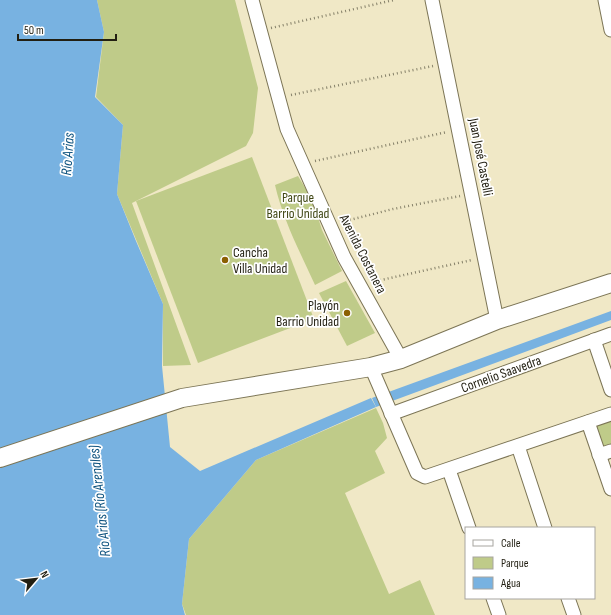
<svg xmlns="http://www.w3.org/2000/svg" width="611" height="615" font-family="'Sofia Sans Condensed',sans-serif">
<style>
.green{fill:#bfcb89}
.water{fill:#78b2e1}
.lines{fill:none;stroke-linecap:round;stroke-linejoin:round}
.street-casing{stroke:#7c7556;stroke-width:15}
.secondary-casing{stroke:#7c7556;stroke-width:20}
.path{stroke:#858069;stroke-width:2.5;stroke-dasharray:1 3;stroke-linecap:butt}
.street{stroke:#fff;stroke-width:13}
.secondary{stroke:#fff;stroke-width:18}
.poi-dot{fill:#8b6002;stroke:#fff;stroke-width:1.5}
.labels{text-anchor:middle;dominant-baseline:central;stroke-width:3.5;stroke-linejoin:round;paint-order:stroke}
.street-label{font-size:14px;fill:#221f12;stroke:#fff}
.park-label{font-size:14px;fill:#3f4613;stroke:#fff}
.poi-label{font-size:14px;fill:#221f12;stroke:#fff;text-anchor:start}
.water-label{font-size:15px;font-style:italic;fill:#0e537f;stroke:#fff}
</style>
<rect width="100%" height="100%" fill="#f0e8c6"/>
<g class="green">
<path d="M 97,0 L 235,0 L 258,88 L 253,133 L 246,146 L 132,203 L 191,365 L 163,366 L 163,304 L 117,194 L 123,125 L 96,97 L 104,32 Z"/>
<path d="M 252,157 L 314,319 L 198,363 L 136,201 Z"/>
<path d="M 298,176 L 312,199 L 322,230 L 342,271 L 315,285 C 300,252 283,220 275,185 Z"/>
<path d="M 346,281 L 375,333 L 347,346 L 319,293 Z"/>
<path d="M 376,408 L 383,423 L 387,438 L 375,451 L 385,473 L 345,493 L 389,594 L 420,580 L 435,615 L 186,615 L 182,604 L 189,539 L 256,460 Z"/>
<path d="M 611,417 L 611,447 L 606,448 L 602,446 L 596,428 L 597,423 Z"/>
</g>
<g class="water">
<path d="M 0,0 L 97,0 L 104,32 L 95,97 L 123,125 L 117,194 L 136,241 L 163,304 L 162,366 L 170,447 L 200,471 L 371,398 L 376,407 L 256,460 L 189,539 L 182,604 L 185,615 L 0,615 Z"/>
<path d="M 611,311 L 611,320 L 376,407 L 372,398 Z"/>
</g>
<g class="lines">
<defs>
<g id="street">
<path d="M 252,0 L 287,129 L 344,257 L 401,359"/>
<path d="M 432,0 L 497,320"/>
<path d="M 605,0 L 611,30"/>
<path d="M 594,340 L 611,390"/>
<path d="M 371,367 L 417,473 L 425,477 L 611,414"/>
<path d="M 391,414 L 611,334"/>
<path d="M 588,422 L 611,489"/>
<path d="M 518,446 L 545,528"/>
<path d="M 599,455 L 611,451"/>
<path d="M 449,470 L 469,528"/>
<path d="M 493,598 L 499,615"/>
<path d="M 568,598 L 574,615"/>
</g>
<path id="secondary" d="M 0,458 L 182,398 L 371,367 L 401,359 L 497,320 L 611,283"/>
</defs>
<use href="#street" class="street-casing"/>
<use href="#secondary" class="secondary-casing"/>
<g class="path">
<path d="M 271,28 L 394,0"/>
<path d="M 291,95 L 433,66"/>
<path d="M 315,161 L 447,132"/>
<path d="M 342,222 L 393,209 L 460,196"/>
<path d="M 372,282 L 472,260"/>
</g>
<use href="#street" class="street"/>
<use href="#secondary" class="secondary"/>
</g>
<g class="poi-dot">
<circle cx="225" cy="260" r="4"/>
<circle cx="347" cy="313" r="4"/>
</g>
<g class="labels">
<g class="street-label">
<text transform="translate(481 157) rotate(79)">Juan José Castelli</text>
<text transform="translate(363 254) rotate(63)">Avenida Costanera</text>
<text transform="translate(501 374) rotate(-20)">Cornelio Saavedra</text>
</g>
<g class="park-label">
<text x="298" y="197">Parque<tspan x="298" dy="16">Barrio Unidad</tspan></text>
</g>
<g class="poi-label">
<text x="233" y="252">Cancha<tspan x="233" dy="16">Villa Unidad</tspan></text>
<text x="339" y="305" text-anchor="end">Playón<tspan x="339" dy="16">Barrio Unidad</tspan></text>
</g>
<g class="water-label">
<text transform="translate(68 154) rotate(-86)">Río Arias</text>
<text transform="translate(100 501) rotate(-96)">Río Arias (Río Arenales)</text>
</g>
</g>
<rect x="465" y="527" width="130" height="72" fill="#ffffff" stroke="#a7a5a0"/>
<rect x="473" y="540" width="20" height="6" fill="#ffffff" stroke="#a7a5a0"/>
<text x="501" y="547" font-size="12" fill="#221f12">Calle</text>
<rect x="473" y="557" width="20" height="12" fill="#bfcb89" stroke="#a7a5a0"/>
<text x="501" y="567" font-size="12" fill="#221f12">Parque</text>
<rect x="473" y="577" width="20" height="12" fill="#78b2e1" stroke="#a7a5a0"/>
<text x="501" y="587" font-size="12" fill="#221f12">Agua</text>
<g transform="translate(36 579) rotate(62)" stroke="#ffffff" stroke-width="3" paint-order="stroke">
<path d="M0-3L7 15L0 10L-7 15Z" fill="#221f12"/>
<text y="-6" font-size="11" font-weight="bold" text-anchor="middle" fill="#221f12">N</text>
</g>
<path d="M18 34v6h98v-6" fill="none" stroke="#221f12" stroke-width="2"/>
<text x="24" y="34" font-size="12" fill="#221f12" stroke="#ffffff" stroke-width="3" paint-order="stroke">50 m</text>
</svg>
